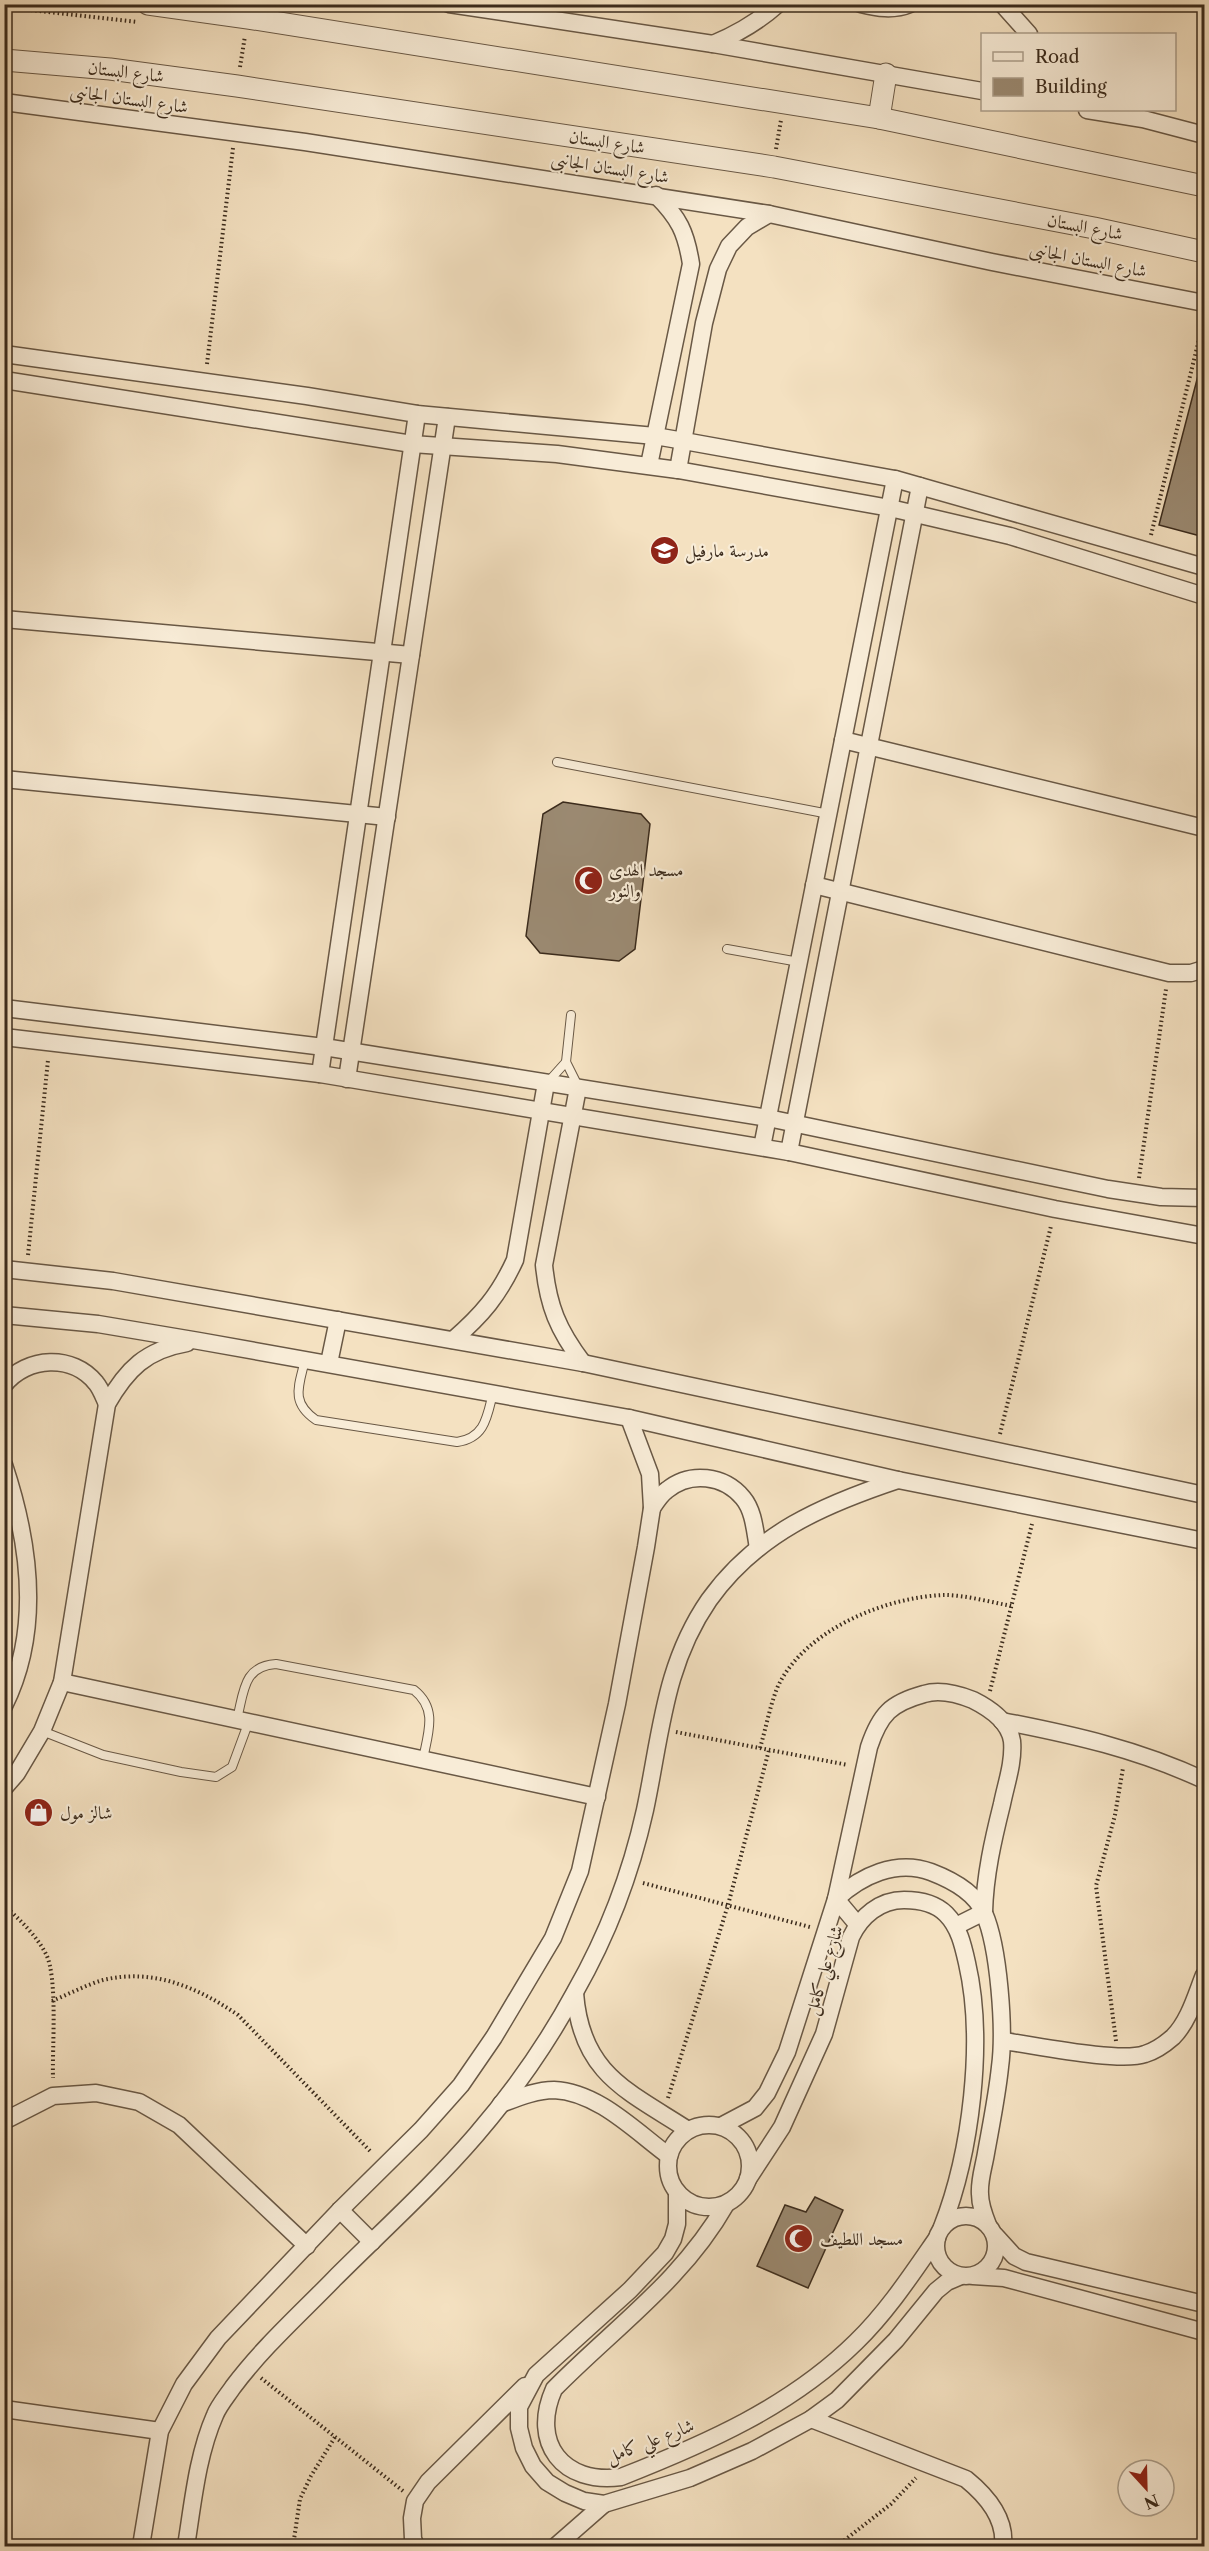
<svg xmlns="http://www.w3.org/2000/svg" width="1209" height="2551" font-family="'Libre Caslon Text',Amiri,serif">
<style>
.building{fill:#9b8a72;stroke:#3b2b1c;stroke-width:1.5}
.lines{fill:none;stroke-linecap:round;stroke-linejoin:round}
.service-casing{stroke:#695845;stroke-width:10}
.minor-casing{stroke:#695845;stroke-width:19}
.tertiary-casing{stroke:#695845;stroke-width:23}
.path{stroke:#3b2b1c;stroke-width:4;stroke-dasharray:1.5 3;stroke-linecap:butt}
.service{stroke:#f8ecd7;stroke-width:8}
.minor{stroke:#f8ecd7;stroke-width:16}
.tertiary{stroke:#f8ecd7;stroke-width:21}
.labels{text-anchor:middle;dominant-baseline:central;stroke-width:4.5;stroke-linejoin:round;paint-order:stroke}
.street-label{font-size:18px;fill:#3b2b1c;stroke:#f8ecd7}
.poi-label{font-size:18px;fill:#3b2b1c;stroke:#f8ecd7;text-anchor:start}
</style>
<rect width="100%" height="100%" fill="#f4e1c1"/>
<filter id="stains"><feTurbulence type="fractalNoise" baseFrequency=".00333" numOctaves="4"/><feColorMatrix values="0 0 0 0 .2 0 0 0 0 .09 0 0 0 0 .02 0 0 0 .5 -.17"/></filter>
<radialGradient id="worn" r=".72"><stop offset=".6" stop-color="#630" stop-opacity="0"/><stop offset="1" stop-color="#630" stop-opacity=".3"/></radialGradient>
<g class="building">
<path d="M 1200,368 L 1204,369 L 1204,537 L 1159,525 Z"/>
<path d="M 563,802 L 641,814 L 650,824 L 635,949 L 619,961 L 540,953 L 526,936 L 543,814 Z"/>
<path d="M 815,2197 L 843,2210 L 808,2288 L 757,2266 L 785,2205 L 806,2212 Z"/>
</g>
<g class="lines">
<defs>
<g id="service">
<path d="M 557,762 L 829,814"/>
<path d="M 727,949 L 799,962"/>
<path d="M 571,1015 L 566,1062 L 578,1086"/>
<path d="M 548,1082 L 566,1062"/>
<path d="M 305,1360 C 299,1386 290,1402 316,1420 L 457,1442 C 485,1438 487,1417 493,1393"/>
<path d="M 237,1719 C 244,1692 243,1666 276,1664 L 414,1690 C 438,1709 428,1733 423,1759"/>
<path d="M 42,1731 L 103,1755 L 181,1772 L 216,1777 L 232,1767 L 249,1721"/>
</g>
<g id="minor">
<path d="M 449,4 L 713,44 L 982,91"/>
<path d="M 861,4 C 877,8 893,11 910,4"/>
<path d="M 1002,4 L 1029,34"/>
<path d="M 713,44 C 737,34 758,22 778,4"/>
<path d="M 4,102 L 305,142 L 769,214 L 992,262 L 1204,303"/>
<path d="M 1087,110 L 1143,119 L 1204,135"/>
<path d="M 4,354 L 307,396 L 417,414 L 655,436 L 684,441 L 895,479 L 1204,567"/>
<path d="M 4,380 L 412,444 L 557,454 L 678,470 L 890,508 L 1010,536 L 1204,596"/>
<path d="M 649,465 L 691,264 C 686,232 679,218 656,195"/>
<path d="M 678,470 L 704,323 L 718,269 L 729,246 L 747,227 L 769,214"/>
<path d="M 4,619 L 411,655"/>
<path d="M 843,740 L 1204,828"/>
<path d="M 4,779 L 387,817"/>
<path d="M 814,885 L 1169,973 L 1191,973 L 1204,969"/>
<path d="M 4,1008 L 324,1047 L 768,1118 L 1108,1189 L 1161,1197 L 1204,1198"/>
<path d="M 4,1037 L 320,1074 L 789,1152 L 1055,1209 L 1204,1236"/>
<path d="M 320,1074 L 417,414"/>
<path d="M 347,1079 L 447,417"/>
<path d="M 578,1088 L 544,1265 C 548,1306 558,1330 583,1363"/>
<path d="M 762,1147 L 895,479"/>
<path d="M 789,1152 L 920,486"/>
<path d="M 4,1269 L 113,1281 L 583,1363 L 1204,1495"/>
<path d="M 4,1315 L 98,1324 L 199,1341 L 629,1418 L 898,1480 L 1204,1541"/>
<path d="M 453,1340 C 482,1315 499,1295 515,1260 L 546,1083"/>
<path d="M 329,1363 L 338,1320"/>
<path d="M 4,1385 C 27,1356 73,1354 96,1383 C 101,1389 104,1398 107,1404"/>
<path d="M 4,1465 C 30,1543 42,1630 4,1706"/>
<path d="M 652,1508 C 656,1502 661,1494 667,1490 C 690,1471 724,1475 743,1498 C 754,1511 755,1532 758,1548"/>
<path d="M 62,1682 L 597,1797"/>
<path d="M 1002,1721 C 1074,1735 1137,1749 1204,1780"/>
<path d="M 4,1788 L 17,1773 L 42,1731 L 62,1682 L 107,1404 C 127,1369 146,1350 187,1343"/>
<path d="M 857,1924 L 836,1899 L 869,1747 C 880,1714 891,1703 924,1694 C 940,1689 958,1694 973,1700 C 989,1708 1009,1721 1012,1741 C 1014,1762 1006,1784 1002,1804 C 993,1840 985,1875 984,1912 L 956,1926"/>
<path d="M 575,1993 C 581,2074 628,2091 688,2130"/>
<path d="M 1003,2041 C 1034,2045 1119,2063 1145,2054 C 1155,2051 1165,2044 1173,2037 C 1189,2021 1196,1995 1204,1975"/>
<path d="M 501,2104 C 517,2098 536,2090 554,2090 C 598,2092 635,2131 669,2156"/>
<path d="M 4,2121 L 53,2096 L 96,2093 L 139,2102 L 179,2125 L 307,2246"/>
<circle cx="709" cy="2166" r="41"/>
<path d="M 721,2126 L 755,2108 L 767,2093 L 787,2052 L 836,1899 C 861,1876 896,1859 931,1872 C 952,1880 975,1892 984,1913 C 999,1947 1005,2030 1000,2067 C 997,2096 991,2125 986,2153 C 984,2166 979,2180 980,2194 C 980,2205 984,2215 988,2225"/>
<path d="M 748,2179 L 782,2127 L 824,2034 L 851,1937 C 861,1916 880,1900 904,1900 C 919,1900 935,1903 946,1914 C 959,1927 963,1945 967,1963 C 985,2041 971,2153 942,2227"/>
<path d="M 677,2192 L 677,2224 L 673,2239 L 665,2253 L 630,2290 L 536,2375 L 519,2407 L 519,2428 L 524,2448 L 533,2466 L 547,2482 L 565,2493 L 584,2501 L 604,2504 L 690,2478 L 752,2451 L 811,2419 L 837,2400 L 896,2340 L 936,2291 L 947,2282 L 961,2276"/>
<path d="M 726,2204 C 683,2280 614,2328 554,2389 C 530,2443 563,2485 621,2477 C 705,2444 790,2407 856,2342 C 887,2312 912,2274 937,2238"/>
<path d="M 340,2210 L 372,2242"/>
<circle cx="966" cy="2246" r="30"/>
<path d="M 995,2235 L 1014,2256 L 1026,2262 L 1204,2304"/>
<path d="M 973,2276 L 1004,2278 L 1204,2332"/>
<path d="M 4,2409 L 160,2431"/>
<path d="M 811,2419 L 966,2479 C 987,2496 1006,2518 1003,2546"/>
<path d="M 141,2546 L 160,2431 L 184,2384 L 218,2338 L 340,2210 L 421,2130 L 461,2085 L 494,2037 L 553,1938 L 580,1871 L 617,1704 L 646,1547 L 652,1508 L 650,1474 L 629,1418"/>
<path d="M 186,2546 C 193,2503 197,2456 215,2415 C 219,2405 227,2396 233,2387 C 262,2348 300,2314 334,2279 C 381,2232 432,2186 476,2135 C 513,2092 548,2042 575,1992 C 607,1936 631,1873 645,1810 C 661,1735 664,1665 709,1600 C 757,1533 823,1505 898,1480"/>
<path d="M 416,2546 L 413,2539 L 412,2518 L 415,2501 L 428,2482 L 525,2386"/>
<path d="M 556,2546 L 604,2504"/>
</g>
<g id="tertiary">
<path d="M 148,4 L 248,18 L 879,118 L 1204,186"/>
<path d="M 4,60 L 110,69 L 237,86 L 774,167 L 1094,228 L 1204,252"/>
<path d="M 879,118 L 886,74"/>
</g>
</defs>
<use href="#service" class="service-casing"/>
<use href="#minor" class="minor-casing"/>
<use href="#tertiary" class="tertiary-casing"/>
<g class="path">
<path d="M 4,7 L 138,22"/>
<path d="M 240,67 L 245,36"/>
<path d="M 776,149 L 781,120"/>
<path d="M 207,364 L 233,148"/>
<path d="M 1151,535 L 1204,319"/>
<path d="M 1139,1178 L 1166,989"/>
<path d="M 28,1255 L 48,1060"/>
<path d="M 1000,1434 L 1051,1226"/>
<path d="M 990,1691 L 1032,1524"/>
<path d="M 676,1732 L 848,1765"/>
<path d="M 760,1748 C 766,1728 770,1705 778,1686 C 805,1630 885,1597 944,1595 C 965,1595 990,1602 1012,1606"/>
<path d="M 643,1883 L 810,1927"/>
<path d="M 4,1905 C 20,1920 36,1935 46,1954 C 58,1978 52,2048 53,2078"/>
<path d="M 52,2001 C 69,1994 86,1985 103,1980 C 153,1968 197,1987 238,2015 L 372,2153"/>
<path d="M 1116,2041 L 1096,1886 L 1115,1815 L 1123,1768"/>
<path d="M 668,2098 L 728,1905 L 769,1750"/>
<path d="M 261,2378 L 403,2491"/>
<path d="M 293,2546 L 300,2499 L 311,2476 L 335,2437"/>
<path d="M 837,2546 L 891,2504 L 916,2478"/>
</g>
<use href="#service" class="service"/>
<use href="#minor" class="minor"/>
<use href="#tertiary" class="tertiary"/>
</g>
<defs>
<symbol id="school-disc" viewBox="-11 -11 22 22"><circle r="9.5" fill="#8f2418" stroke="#f8ecd7"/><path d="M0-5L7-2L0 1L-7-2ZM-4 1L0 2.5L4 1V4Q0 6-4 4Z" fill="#fff"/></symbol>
<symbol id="mosque-disc" viewBox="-11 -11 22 22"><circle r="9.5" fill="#8f2418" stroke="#f8ecd7"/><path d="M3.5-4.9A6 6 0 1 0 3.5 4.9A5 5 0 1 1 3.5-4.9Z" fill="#fff"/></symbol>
<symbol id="shop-disc" viewBox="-11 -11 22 22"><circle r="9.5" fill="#8f2418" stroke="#f8ecd7"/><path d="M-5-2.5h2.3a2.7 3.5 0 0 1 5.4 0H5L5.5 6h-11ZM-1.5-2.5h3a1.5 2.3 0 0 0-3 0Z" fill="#fff"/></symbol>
</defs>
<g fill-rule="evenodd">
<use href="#school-disc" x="648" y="534" width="33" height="33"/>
<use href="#mosque-disc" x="572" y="864" width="33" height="33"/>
<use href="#shop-disc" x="22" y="1796" width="33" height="33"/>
<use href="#mosque-disc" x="782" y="2222" width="33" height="33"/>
</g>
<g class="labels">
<g class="street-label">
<text transform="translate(126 72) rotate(7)">شارع البستان</text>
<text transform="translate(129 99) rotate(8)">شارع البستان الجانبى</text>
<text transform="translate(607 142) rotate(9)">شارع البستان</text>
<text transform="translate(610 168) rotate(9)">شارع البستان الجانبى</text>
<text transform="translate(1085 227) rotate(11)">شارع البستان</text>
<text transform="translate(1088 260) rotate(11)">شارع البستان الجانبى</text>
<text transform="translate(824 1970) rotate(-73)">شارع علي كامل</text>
<text transform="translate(650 2441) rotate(-21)">شارع علي كامل</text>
</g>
<g class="poi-label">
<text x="685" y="551">مدرسة مارفيل</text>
<text x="609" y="870">مسجد الهدى<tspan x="609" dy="21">والنور</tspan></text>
<text x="60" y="1813">شالز مول</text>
<text x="820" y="2239">مسجد اللطيف</text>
</g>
</g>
<rect width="1209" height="2551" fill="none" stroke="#f4e1c1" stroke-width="24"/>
<rect x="6" y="6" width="1197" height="2539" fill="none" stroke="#3b2b1c" stroke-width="3"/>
<rect x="12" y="12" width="1185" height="2527" fill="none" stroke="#3b2b1c" stroke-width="1.5"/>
<rect x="981" y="33" width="195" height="78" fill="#f8ecd7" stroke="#ac9f8c" stroke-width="1.5"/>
<rect x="993" y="52" width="30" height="9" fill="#f8ecd7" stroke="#ac9f8c" stroke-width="1.5"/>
<text x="1035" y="63" font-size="18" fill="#3b2b1c">Road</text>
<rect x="993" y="78" width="30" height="18" fill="#9b8a72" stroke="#ac9f8c" stroke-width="1.5"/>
<text x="1035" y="93" font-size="18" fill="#3b2b1c">Building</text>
<g transform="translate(1146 2488) rotate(158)"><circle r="28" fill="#f8ecd7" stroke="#ac9f8c" stroke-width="1.5"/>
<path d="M0-4.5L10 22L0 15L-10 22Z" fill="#8f2418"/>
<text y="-9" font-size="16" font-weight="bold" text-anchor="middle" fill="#3b2b1c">N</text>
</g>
<rect width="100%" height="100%" filter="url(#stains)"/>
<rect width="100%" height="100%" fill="url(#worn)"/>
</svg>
